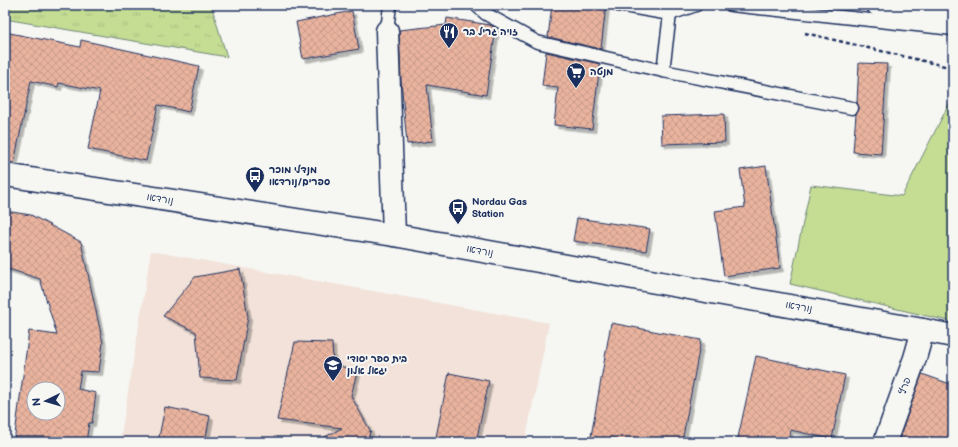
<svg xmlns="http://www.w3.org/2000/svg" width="958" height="447" font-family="'Balsamiq Sans','Playpen Sans Hebrew',sans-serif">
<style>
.built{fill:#f2e2d9}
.grass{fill:url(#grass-tufts);stroke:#708678}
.green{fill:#c4dd93;stroke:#708678}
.building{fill:url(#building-cross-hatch);stroke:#1b2f5e;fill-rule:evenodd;filter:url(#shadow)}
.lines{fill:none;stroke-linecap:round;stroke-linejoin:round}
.service-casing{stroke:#1b2f5e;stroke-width:15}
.minor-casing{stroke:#1b2f5e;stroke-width:25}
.motorway-casing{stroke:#1b2f5e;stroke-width:25}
.path{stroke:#1b2f5e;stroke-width:2.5;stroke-dasharray:4 3;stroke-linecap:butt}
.service{stroke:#f6f6f2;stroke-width:12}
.minor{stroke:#f6f6f2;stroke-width:22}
.motorway{stroke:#f6f6f2;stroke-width:22}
.labels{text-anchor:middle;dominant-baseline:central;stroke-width:4;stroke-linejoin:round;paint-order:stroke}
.poi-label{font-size:10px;font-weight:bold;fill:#1b2f5e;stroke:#f6f6f2;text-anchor:start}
.street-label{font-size:10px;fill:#1b2f5e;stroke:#f6f6f2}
</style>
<defs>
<pattern id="grass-tufts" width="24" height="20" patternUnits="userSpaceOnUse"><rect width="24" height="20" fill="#c4dd93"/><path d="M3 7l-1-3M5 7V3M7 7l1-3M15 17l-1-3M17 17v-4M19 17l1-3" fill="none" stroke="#a8be81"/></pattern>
<pattern id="building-cross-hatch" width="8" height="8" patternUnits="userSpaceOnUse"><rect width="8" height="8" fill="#e9b39e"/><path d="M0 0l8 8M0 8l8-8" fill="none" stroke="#c79a8a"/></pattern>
<filter id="shadow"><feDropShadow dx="3.5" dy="3.5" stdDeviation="0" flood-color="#0004"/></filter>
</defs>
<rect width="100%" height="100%" fill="#f6f6f2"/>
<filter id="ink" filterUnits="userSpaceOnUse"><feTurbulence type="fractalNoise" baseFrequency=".025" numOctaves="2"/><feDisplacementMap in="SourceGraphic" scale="8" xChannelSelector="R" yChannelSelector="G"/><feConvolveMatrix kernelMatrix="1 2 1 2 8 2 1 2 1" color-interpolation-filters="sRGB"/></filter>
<g filter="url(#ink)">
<path class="built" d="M 151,251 L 549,323 L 525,442 L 120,442 Z"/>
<path class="grass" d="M 5,5 L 211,5 L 227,57 L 5,19 Z"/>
<path class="green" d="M 953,96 L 953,322 L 790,284 L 811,185 L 902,196 Z"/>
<g class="building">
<path d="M 552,5 L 606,5 L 601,49 L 548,37 Z"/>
<path d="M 352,11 L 359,49 L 303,59 L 296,22 Z"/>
<path d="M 447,18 L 490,25 L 496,28 L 486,95 L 427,85 L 433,141 L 407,144 L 401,80 L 399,30 L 446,25 Z"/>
<path d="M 5,32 L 80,47 L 81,40 L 199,66 L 189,112 L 158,105 L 146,161 L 88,149 L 100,91 L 59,83 L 58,87 L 31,81 L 14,163 L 5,162 Z"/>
<path d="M 546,52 L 600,64 L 592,129 L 554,125 L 558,88 L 542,86 Z"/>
<path d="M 859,63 L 887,64 L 881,154 L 853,152 L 856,114 L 859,109 L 857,102 Z"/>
<path d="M 724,114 L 725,142 L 662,144 L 661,116 Z"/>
<path d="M 766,166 L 780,268 L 724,276 L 715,211 L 745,207 L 740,170 Z"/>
<path d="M 5,211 L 31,215 L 81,242 L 103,343 L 99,372 L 81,371 L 78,389 L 96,393 L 92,423 L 89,423 L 86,442 L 14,442 L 29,331 L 57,335 L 40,279 L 5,268 ZM 34,389 L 58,389 L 58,413 L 34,413 Z"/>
<path d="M 577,218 L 650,229 L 646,251 L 573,241 Z"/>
<path d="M 240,269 L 248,317 L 237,380 L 200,378 L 196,332 L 163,316 L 195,277 Z"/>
<path d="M 611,323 L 701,340 L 682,442 L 590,442 Z"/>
<path d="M 295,342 L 332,343 L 333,363 L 357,372 L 351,396 L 371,432 L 370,431 L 368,442 L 315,442 L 342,428 L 277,420 Z"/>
<path d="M 756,356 L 845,375 L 832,439 L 790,430 L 788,442 L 737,442 Z"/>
<path d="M 449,373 L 489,381 L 476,442 L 435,442 Z"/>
<path d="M 922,374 L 953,385 L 953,442 L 898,442 Z"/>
<path d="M 165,407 L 210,416 L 205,442 L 158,442 Z"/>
</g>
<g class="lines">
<defs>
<g id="service">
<path d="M 476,5 L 486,14 L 537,42 L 663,71 L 670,14"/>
<path d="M 618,5 L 670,14 L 696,5"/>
<path d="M 731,5 L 953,29"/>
<path d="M 387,31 L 390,5"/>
<path d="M 663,71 L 852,108"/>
</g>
<g id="minor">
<path d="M 387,31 L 394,235"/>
<path d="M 5,175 L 394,235 L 923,330 L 953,336"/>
<path d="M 885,442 L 915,358 L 923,330"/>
</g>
<path id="motorway" d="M 878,5 L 953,18"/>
</defs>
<use href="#service" class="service-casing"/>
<use href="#minor" class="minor-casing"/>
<use href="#motorway" class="motorway-casing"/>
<path class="path" d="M 805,33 L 953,68"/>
<use href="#service" class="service"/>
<use href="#minor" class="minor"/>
<use href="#motorway" class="motorway"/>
</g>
</g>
<defs>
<symbol id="restaurant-pin" viewBox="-11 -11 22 30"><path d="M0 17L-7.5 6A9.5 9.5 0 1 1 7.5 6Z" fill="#1b2f5e" stroke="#f6f6f2"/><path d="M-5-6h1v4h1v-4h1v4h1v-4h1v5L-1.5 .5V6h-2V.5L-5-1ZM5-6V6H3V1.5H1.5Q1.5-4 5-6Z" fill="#fff"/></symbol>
<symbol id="supermarket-pin" viewBox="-11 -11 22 30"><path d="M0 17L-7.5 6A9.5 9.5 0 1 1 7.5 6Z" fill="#1b2f5e" stroke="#f6f6f2"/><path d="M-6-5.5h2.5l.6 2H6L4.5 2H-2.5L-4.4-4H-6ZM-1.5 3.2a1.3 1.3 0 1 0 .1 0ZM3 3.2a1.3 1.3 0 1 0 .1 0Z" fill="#fff"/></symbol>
<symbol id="bus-pin" viewBox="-11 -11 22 30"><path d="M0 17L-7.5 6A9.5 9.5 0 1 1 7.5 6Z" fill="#1b2f5e" stroke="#f6f6f2"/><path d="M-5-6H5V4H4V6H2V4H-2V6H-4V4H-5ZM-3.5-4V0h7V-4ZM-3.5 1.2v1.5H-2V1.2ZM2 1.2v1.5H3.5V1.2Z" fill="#fff"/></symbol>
<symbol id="school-pin" viewBox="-11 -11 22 30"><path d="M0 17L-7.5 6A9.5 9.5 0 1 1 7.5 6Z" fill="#1b2f5e" stroke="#f6f6f2"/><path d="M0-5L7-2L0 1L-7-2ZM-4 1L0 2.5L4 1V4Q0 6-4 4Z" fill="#fff"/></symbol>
</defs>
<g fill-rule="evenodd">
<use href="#restaurant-pin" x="438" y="21" width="22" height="30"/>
<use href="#supermarket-pin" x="565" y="61" width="22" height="30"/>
<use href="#bus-pin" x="244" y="165" width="22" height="30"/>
<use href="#bus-pin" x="447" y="197" width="22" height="30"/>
<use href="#school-pin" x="322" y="354" width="22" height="30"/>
</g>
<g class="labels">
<g class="poi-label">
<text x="463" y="32">זויה גריל בר</text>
<text x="590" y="72">מנטה</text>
<text x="269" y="170">מנדלי מוכר<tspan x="269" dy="12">ספרים/נורדאו</tspan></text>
<text x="472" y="202">Nordau Gas<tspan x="472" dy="12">Station</tspan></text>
<text x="347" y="359">בית ספר יסודי<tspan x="347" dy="12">יגאל אלון</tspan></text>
</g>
<g class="street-label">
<text transform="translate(160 199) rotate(9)">נורדאו</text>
<text transform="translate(480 251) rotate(10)">נורדאו</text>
<text transform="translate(799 307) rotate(10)">נורדאו</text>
<text transform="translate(905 386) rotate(-71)">פרץ</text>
</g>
</g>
<rect width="958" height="447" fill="none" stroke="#f6f6f2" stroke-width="20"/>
<rect x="10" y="10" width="938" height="427" fill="none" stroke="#1b2f5e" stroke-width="1.5" filter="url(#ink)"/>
<g transform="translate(46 401) rotate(265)"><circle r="19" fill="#f6f6f2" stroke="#9ea6b7"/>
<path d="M0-3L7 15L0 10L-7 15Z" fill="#1b2f5e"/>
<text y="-6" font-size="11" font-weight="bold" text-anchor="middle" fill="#1b2f5e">N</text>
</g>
</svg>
